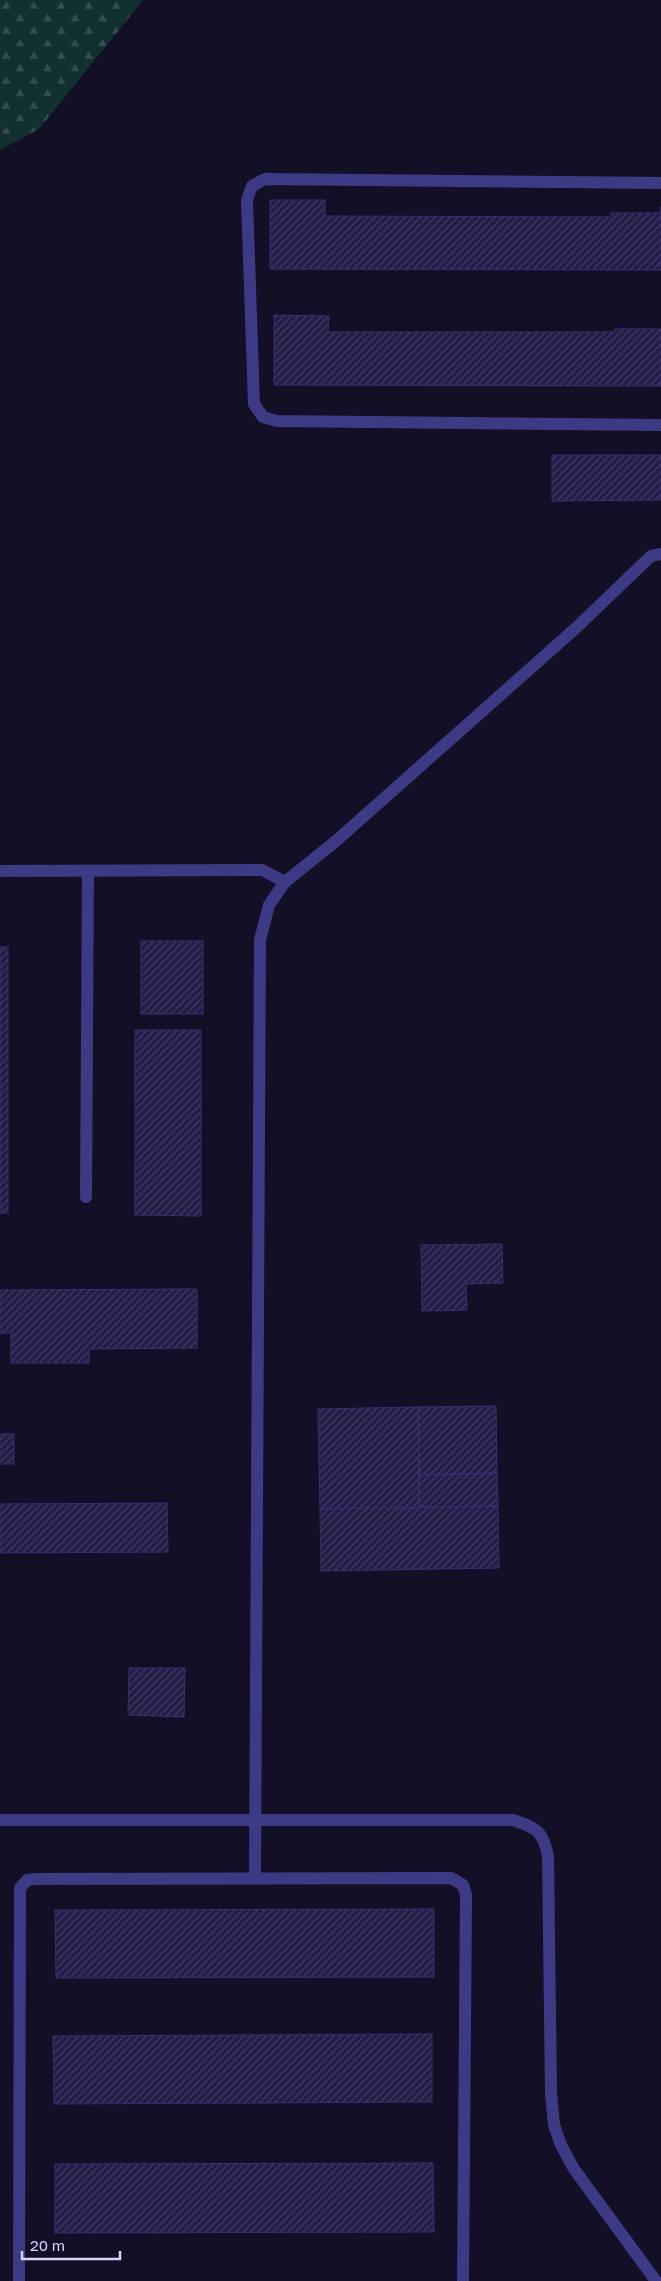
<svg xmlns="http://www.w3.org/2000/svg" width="661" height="2281" font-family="'Golos Text',sans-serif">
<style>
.forest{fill:url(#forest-firs)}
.building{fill:url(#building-hatch);stroke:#3b2d73}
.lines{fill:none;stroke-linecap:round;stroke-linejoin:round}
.lane{stroke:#3d3a85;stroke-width:12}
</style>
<defs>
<pattern id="forest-firs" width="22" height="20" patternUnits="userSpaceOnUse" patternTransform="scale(1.25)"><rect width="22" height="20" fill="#12302f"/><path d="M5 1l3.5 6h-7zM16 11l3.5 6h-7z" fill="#344d4e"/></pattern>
<pattern id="building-hatch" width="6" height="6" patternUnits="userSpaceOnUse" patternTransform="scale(1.25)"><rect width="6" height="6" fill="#241b47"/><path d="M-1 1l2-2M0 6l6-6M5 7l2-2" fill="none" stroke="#433b63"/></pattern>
</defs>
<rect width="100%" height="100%" fill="#130f26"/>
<path class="forest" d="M 0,0 L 143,0 L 39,129 L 0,150 Z"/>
<g class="building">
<path d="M 270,200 L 325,200 L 325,216 L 611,217 L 611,213 L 660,213 L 661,206 L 661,270 L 270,269 Z"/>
<path d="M 274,315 L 329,316 L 328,332 L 615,332 L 615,329 L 661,329 L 661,386 L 274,385 Z"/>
<path d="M 552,455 L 661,455 L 661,500 L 552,501 Z"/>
<rect x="141" y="941" width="62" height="73"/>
<rect x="0" y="947" width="8" height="266"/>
<path d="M 135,1030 L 201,1030 L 201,1216 L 135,1215 Z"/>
<path d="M 502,1244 L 503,1283 L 466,1284 L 467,1310 L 422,1311 L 421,1245 Z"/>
<path d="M 197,1289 L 197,1348 L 89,1349 L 89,1363 L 11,1363 L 11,1333 L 0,1333 L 0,1290 Z"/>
<path d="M 496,1406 L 497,1473 L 419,1475 L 418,1407 Z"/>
<path d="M 418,1407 L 419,1508 L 320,1509 L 318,1409 Z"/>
<rect x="0" y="1434" width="14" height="30"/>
<path d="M 497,1473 L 498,1506 L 419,1508 L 419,1475 Z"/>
<path d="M 167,1503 L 168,1552 L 0,1553 L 0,1504 Z"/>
<path d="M 498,1506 L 499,1568 L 321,1571 L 320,1509 Z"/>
<path d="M 129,1668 L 185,1668 L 184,1717 L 128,1715 Z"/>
<path d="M 434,1909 L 434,1977 L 56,1978 L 55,1910 Z"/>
<path d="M 432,2034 L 432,2102 L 54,2104 L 53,2036 Z"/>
<path d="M 433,2163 L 434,2232 L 55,2233 L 55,2164 Z"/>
</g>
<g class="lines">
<g class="lane">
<path d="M 661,183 L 265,179 L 252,186 L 247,200 L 254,404 L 263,417 L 277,421 L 661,425"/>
<path d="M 0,871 L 262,870 L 285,882"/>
<path d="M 86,1197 L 88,871"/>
<path d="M 0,1820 L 513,1820 C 537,1828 543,1831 548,1856 L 551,2093 L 554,2125 L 561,2145 L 574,2169 L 656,2281"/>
<path d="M 255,1878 L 260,940 L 269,905 L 285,882 L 336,841 L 577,627 L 651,556 L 661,554"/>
<path d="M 19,2281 L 20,1888 L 27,1880 L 35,1879 L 451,1878 L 463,1885 L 466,1895 L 463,2281"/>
</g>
</g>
<path d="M22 2251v8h98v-8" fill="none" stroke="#d9d4ff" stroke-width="2.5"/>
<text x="30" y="2251" font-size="15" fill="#d9d4ff" stroke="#130f26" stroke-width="4" paint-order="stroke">20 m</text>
</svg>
